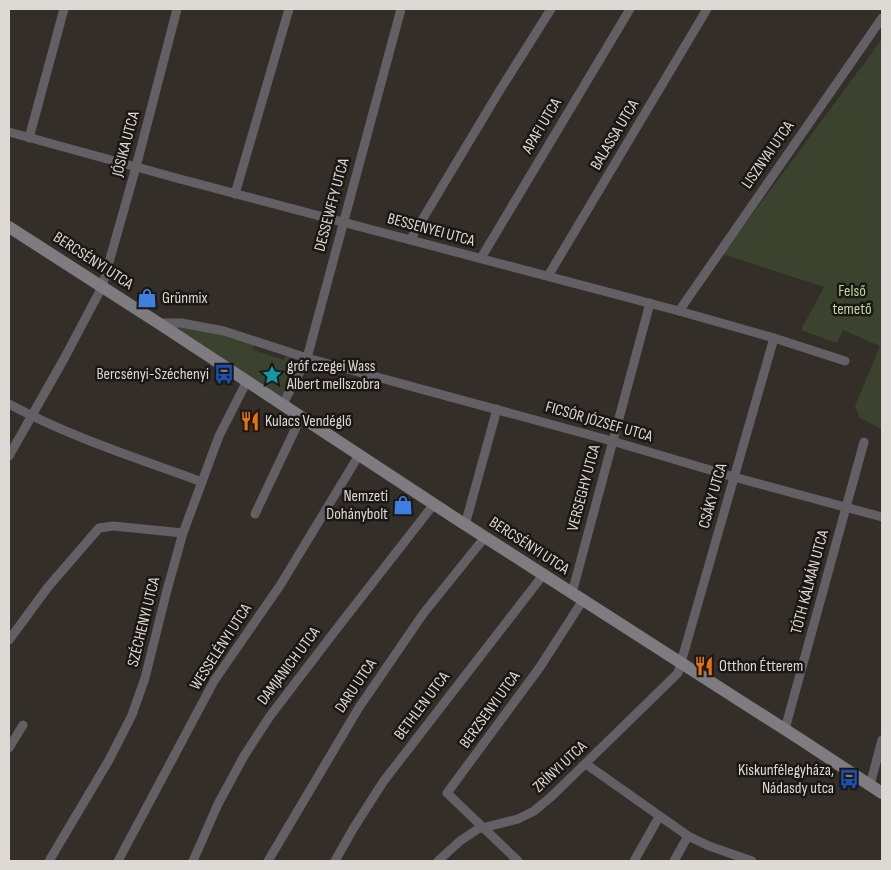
<svg xmlns="http://www.w3.org/2000/svg" width="891" height="870" font-family="'Sofia Sans Condensed',sans-serif">
<style>
.green{fill:#3b432e}
.lines{fill:none;stroke-linecap:round;stroke-linejoin:round}
.street{stroke:#626064;stroke-width:9}
.secondary{stroke:#7e7b81;stroke-width:12}
.labels{text-anchor:middle;dominant-baseline:central;stroke-width:5;stroke-linejoin:round;paint-order:stroke}
.street-label{font-size:16px;fill:#ddd9d4;stroke:#1a1714}
.park-label{font-size:16px;fill:#bdd598;stroke:#1a1714}
.poi-label{font-size:16px;fill:#ddd9d4;stroke:#1a1714;text-anchor:start}
</style>
<rect width="100%" height="100%" fill="#342e28"/>
<g class="green">
<path d="M 882,39 L 882,429 L 860,418 L 855,406 L 880,346 L 843,330 L 837,343 L 801,330 L 824,287 L 723,254 Z"/>
<path d="M 160,323 L 255,341 L 253,350 L 284,360 L 287,352 L 306,358 L 283,404 Z"/>
</g>
<g class="lines">
<g class="street">
<path d="M 9,132 L 180,179 L 679,311 L 774,338 L 845,361"/>
<path d="M 29,138 L 64,9"/>
<path d="M 235,194 L 289,9"/>
<path d="M 410,240 L 500,90 L 551,9"/>
<path d="M 481,258 L 630,9"/>
<path d="M 548,276 L 707,9"/>
<path d="M 679,311 L 882,18"/>
<path d="M 159,323 L 181,323 L 224,331 L 307,358 L 612,441 L 734,477 L 882,517"/>
<path d="M 9,404 C 70,437 137,458 202,482"/>
<path d="M 283,404 L 307,358 L 401,9"/>
<path d="M 9,456 L 65,357 L 102,287 L 136,167 L 177,9"/>
<path d="M 255,514 L 301,417"/>
<path d="M 465,525 L 497,409"/>
<path d="M 572,593 L 650,303"/>
<path d="M 9,640 L 48,587 L 99,528 L 113,526 L 183,533"/>
<path d="M 785,729 L 864,442"/>
<path d="M 9,748 L 23,725"/>
<path d="M 586,764 L 688,836 L 709,846 L 752,861"/>
<path d="M 870,785 L 882,740"/>
<path d="M 49,861 L 109,760 L 132,715 L 145,678 L 167,590 L 183,533 L 219,436 L 247,381"/>
<path d="M 118,861 L 214,681 L 281,584 L 359,455"/>
<path d="M 193,861 L 218,804 L 244,756 L 270,716 L 338,627 L 434,504"/>
<path d="M 268,861 L 358,709 L 423,614 L 485,537"/>
<path d="M 335,861 L 353,829 L 383,782 L 543,575"/>
<path d="M 438,861 L 460,841 L 478,829 L 518,819 L 534,811 L 552,796 L 678,673 L 774,338"/>
<path d="M 518,861 L 447,793 L 540,667 L 583,600"/>
<path d="M 634,861 L 659,817"/>
<path d="M 674,861 L 688,836"/>
</g>
<path class="secondary" d="M 9,227 L 163,326 L 455,518 L 803,741 L 882,793"/>
</g>
<defs>
<symbol id="shop-bare" viewBox="-9 -9 18 18"><path d="M-5-2.5h2.3a2.7 3.5 0 0 1 5.4 0H5L5.5 6h-11ZM-1.5-2.5h3a1.5 2.3 0 0 0-3 0Z" fill="#3f7fe0" stroke="#1a1714" stroke-width="2.5" paint-order="stroke"/></symbol>
<symbol id="bus-bare" viewBox="-9 -9 18 18"><path d="M-5-6H5V4H4V6H2V4H-2V6H-4V4H-5ZM-3.5-4V0h7V-4ZM-3.5 1.2v1.5H-2V1.2ZM2 1.2v1.5H3.5V1.2Z" fill="#1a4fb4" stroke="#1a1714" stroke-width="2.5" paint-order="stroke"/></symbol>
<symbol id="sight-bare" viewBox="-9 -9 18 18"><path d="M0-6L1.8-2.2L6-1.7L2.9 1.2L3.7 5.4L0 3.3L-3.7 5.4L-2.9 1.2L-6-1.7L-1.8-2.2Z" fill="#0f9aa8" stroke="#1a1714" stroke-width="2.5" paint-order="stroke"/></symbol>
<symbol id="restaurant-bare" viewBox="-9 -9 18 18"><path d="M-5-6h1v4h1v-4h1v4h1v-4h1v5L-1.5 .5V6h-2V.5L-5-1ZM5-6V6H3V1.5H1.5Q1.5-4 5-6Z" fill="#e8710a" stroke="#1a1714" stroke-width="2.5" paint-order="stroke"/></symbol>
</defs>
<g fill-rule="evenodd">
<use href="#shop-bare" x="133" y="284" width="28" height="28"/>
<use href="#bus-bare" x="210" y="360" width="28" height="28"/>
<use href="#sight-bare" x="258" y="361" width="28" height="28"/>
<use href="#restaurant-bare" x="236" y="407" width="28" height="28"/>
<use href="#shop-bare" x="389" y="491" width="28" height="28"/>
<use href="#restaurant-bare" x="690" y="652" width="28" height="28"/>
<use href="#bus-bare" x="835" y="765" width="28" height="28"/>
</g>
<g class="labels">
<g class="street-label">
<text transform="translate(542 126) rotate(-59)">APAFI UTCA</text>
<text transform="translate(615 135) rotate(-59)">BALASSA UTCA</text>
<text transform="translate(126 144) rotate(-75)">JÓSIKA UTCA</text>
<text transform="translate(768 155) rotate(-55)">LISZNYAI UTCA</text>
<text transform="translate(332 205) rotate(-75)">DESSEWFFY UTCA</text>
<text transform="translate(431 230) rotate(15)">BESSENYEI UTCA</text>
<text transform="translate(93 261) rotate(33)">BERCSÉNYI UTCA</text>
<text transform="translate(599 422) rotate(16)">FICSÓR JÓZSEF UTCA</text>
<text transform="translate(584 488) rotate(-75)">VERSEGHY UTCA</text>
<text transform="translate(713 496) rotate(-74)">CSÁKY UTCA</text>
<text transform="translate(529 546) rotate(33)">BERCSÉNYI UTCA</text>
<text transform="translate(810 582) rotate(-75)">TÓTH KÁLMÁN UTCA</text>
<text transform="translate(144 622) rotate(-76)">SZÉCHENYI UTCA</text>
<text transform="translate(221 647) rotate(-57)">WESSELÉNYI UTCA</text>
<text transform="translate(289 666) rotate(-53)">DAMJANICH UTCA</text>
<text transform="translate(356 686) rotate(-56)">DARU UTCA</text>
<text transform="translate(422 706) rotate(-53)">BETHLEN UTCA</text>
<text transform="translate(490 710) rotate(-54)">BERZSENYI UTCA</text>
<text transform="translate(560 767) rotate(-43)">ZRÍNYI UTCA</text>
</g>
<g class="park-label">
<text x="852" y="291">Felső<tspan x="852" dy="18">temető</tspan></text>
</g>
<g class="poi-label">
<text x="162" y="298">Grünmix</text>
<text x="287" y="366">gróf czegei Wass<tspan x="287" dy="18">Albert mellszobra</tspan></text>
<text x="209" y="374" text-anchor="end">Bercsényi-Széchenyi</text>
<text x="265" y="421">Kulacs Vendéglő</text>
<text x="388" y="496" text-anchor="end">Nemzeti<tspan x="388" dy="18">Dohánybolt</tspan></text>
<text x="719" y="666">Otthon Étterem</text>
<text x="834" y="770" text-anchor="end">Kiskunfélegyháza,<tspan x="834" dy="18">Nádasdy utca</tspan></text>
</g>
</g>
<rect width="891" height="870" fill="none" stroke="#ddd9d4" stroke-width="20"/>
</svg>
